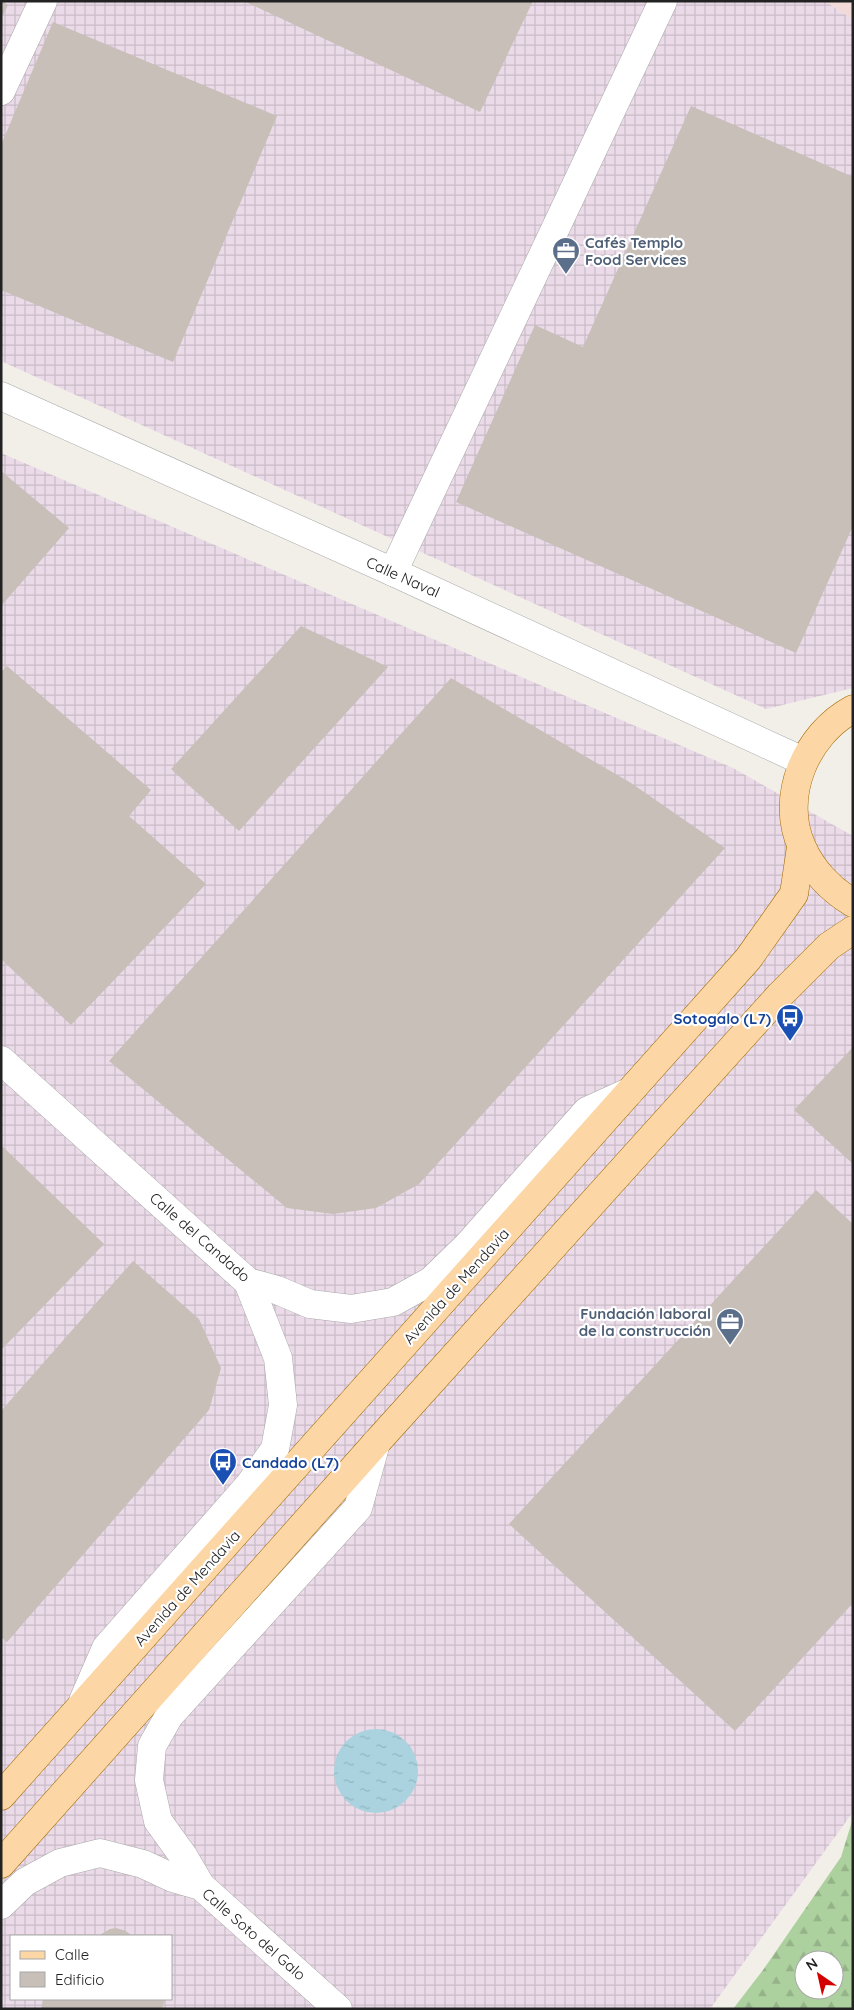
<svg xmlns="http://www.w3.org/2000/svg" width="854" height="2010" font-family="Quicksand,sans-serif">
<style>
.commercial{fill:#f2dad9}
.industrial{fill:url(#industrial-grid);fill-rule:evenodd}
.forest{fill:url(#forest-firs);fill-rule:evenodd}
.water{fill:url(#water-ripples)}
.building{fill:#c7bfb8}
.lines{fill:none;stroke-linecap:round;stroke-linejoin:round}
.minor-casing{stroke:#a9a9a9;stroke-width:29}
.major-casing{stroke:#a06b00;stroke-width:29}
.minor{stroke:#fff;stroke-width:28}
.major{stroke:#fcd6a4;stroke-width:28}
.labels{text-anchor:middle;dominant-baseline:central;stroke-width:4.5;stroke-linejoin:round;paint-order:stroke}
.service-label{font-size:15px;font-weight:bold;fill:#4e5e75;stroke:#fff;text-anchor:start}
.street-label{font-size:15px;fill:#222;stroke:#fff}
.transit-label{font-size:15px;font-weight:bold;fill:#164399;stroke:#fff;text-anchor:end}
</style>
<defs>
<pattern id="industrial-grid" width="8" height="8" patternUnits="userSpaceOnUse" patternTransform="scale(1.25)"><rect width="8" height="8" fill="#ebdbe8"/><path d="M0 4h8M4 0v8" fill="none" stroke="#c9bcc7"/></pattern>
<pattern id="forest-firs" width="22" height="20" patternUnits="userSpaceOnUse" patternTransform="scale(1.25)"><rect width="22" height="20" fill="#add19e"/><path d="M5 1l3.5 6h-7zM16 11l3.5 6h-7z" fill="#95b388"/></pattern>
<pattern id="water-ripples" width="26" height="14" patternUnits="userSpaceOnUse" patternTransform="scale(1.25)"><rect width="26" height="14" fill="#aad3df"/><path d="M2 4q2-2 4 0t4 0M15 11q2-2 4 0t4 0" fill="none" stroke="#92b5bf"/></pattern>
</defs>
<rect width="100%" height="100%" fill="#f2efe9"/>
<path class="commercial" d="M 825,1 L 853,1 L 853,20 Z"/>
<g class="industrial">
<path d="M 1,1 L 825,1 L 853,20 L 853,688 L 766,709 L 1,361 Z"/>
<path d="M 1,453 L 733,768 L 853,836 L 853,1812 L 710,2009 L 1,2009 ZM 11,1936 L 171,1936 L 171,1999 L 11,1999 Z"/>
</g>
<path class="forest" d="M 853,1818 L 853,2009 L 733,2009 L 763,1970 L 841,1857 ZM 804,1960 L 834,1960 L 834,1990 L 804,1990 Z"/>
<circle class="water" cx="376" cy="1771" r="42"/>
<g class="building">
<path d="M 1,1 L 8,5 L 1,19 Z"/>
<path d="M 244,1 L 533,1 L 480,112 Z"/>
<path d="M 53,22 L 277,116 L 173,362 L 1,290 L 1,145 Z"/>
<path d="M 691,106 L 853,177 L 853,526 L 796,653 L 456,502 L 535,325 L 583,347 Z"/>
<path d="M 1,471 L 69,528 L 1,606 Z"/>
<path d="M 301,626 L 388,667 L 239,831 L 171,769 Z"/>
<path d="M 7,666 L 151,790 L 129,816 L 206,884 L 71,1025 L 1,959 L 1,672 Z"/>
<path d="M 451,678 L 631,783 L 725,848 L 419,1184 L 376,1208 L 333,1214 L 287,1208 L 109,1061 Z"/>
<path d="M 853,1047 L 853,1164 L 794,1110 Z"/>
<path d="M 1,1145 L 104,1244 L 1,1350 Z"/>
<path d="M 816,1190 L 853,1224 L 853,1603 L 735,1731 L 509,1524 Z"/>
<path d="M 133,1261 L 199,1319 L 221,1368 L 209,1410 L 7,1642 L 1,1637 L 1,1411 Z"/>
<path d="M 116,1928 L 126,1931 L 132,1936 L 98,1936 L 110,1929 Z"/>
<path d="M 43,1999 L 165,1999 L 162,2009 L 41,2009 Z"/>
</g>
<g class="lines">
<defs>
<g id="minor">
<path d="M 1,91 L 43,1"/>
<path d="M 1,396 L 393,572 L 803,761"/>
<path d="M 393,572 L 663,1"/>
<path d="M 1,1060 L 248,1282 L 277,1290 L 310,1304 L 351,1309 L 393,1302 L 431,1281 L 468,1245 L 587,1111 L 629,1092"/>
<path d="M 83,1701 L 106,1648 L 250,1484 L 275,1449 L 283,1405 L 278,1358 L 248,1282"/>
<path d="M 201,1886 L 184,1857 L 158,1821 L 149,1780 L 152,1746 L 169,1716 L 358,1508 L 376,1443"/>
<path d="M 1,1905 L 25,1882 L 60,1863 L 100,1853 L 143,1864 L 173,1878 L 201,1886 L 338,2009"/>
</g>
<g id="major">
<path d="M 853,709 C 806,734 779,797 802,847 C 812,870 831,890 853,903"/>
<path d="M 1,1796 L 748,959 L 794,894 L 801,847"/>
<path d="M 1,1864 L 376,1443 L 779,996 L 829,946 L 853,930"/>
</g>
</defs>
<use href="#minor" class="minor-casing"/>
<use href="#major" class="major-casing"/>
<use href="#minor" class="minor"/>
<use href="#major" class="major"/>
</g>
<defs>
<symbol id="office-pin" viewBox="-11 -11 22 30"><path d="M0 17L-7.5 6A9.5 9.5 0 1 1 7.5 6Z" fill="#5c6f8a" stroke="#fff"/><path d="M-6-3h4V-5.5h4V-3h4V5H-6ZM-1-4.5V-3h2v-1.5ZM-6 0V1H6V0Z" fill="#fff"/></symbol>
<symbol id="bus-pin" viewBox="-11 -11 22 30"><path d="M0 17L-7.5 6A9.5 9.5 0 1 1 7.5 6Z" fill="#1a4fb4" stroke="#fff"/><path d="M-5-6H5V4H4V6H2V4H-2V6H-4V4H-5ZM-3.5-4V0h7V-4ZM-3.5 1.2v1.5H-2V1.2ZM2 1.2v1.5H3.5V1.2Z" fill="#fff"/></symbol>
</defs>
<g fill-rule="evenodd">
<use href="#office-pin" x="550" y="235" width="32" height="43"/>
<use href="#bus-pin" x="774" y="1002" width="32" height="43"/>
<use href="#office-pin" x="714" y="1306" width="32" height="43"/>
<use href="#bus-pin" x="207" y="1446" width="32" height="43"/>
</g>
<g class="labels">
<g class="service-label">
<text x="585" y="242">Cafés Templo<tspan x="585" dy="17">Food Services</tspan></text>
<text x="711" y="1313" text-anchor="end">Fundación laboral<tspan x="711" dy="17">de la construcción</tspan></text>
</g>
<g class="street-label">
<text transform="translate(403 577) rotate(24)">Calle Naval</text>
<text transform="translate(200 1237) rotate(41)">Calle del Candado</text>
<text transform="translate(456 1286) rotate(-48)">Avenida de Mendavia</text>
<text transform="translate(187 1588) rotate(-48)">Avenida de Mendavia</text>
<text transform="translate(254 1934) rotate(41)">Calle Soto del Galo</text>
</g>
<g class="transit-label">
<text x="771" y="1018">Sotogalo (L7)</text>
<text x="242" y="1462" text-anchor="start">Candado (L7)</text>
</g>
</g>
<rect width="854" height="2010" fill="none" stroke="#222222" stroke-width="5"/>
<rect x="10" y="1935" width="162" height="65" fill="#ffffff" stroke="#a7a7a7"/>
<rect x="20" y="1951" width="25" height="8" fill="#fcd6a4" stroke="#a7a7a7"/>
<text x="55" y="1960" font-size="15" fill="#222222">Calle</text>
<rect x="20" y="1972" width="25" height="15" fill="#c7bfb8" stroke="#a7a7a7"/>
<text x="55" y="1985" font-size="15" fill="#222222">Edificio</text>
<g transform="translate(819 1975) rotate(326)"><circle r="24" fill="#ffffff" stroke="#a7a7a7"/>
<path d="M0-4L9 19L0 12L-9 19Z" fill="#d40000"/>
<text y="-8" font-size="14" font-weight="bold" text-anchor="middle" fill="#222222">N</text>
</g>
</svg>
